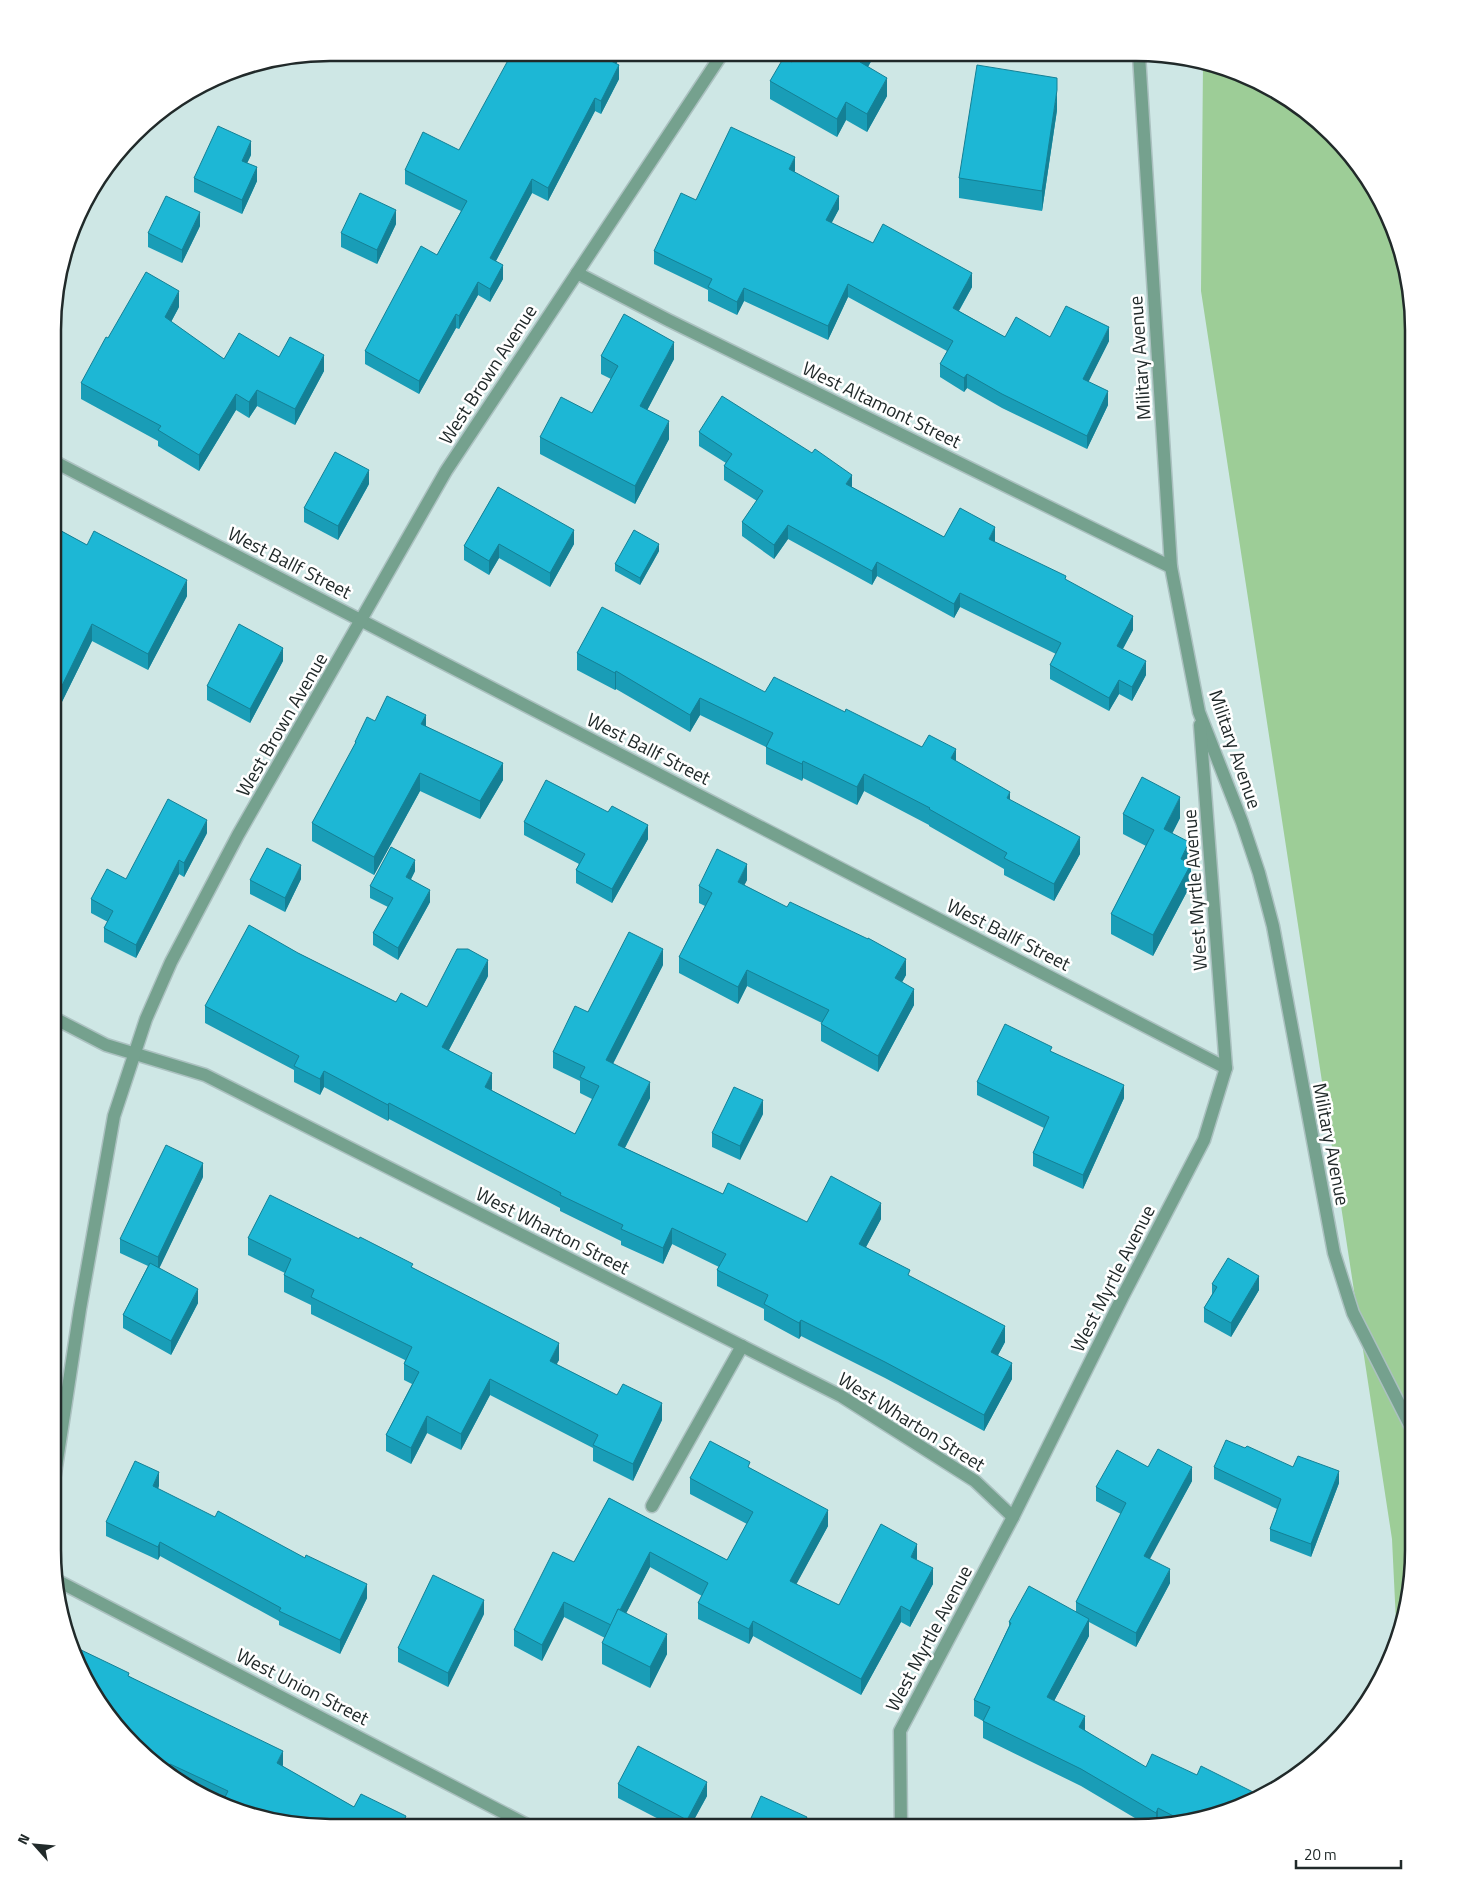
<svg xmlns="http://www.w3.org/2000/svg" width="1466" height="1880" font-family="'Titillium Web',sans-serif">
<style>
.green{fill:#9dcd97}
.lines{fill:none;stroke-linecap:round;stroke-linejoin:round}
.minor-casing{stroke:#abc1c0;stroke-width:15}
.minor{stroke:#75a18e;stroke-width:12}
.wall{fill:#199db7}
.shaded-wall{fill:#148095}
.building{fill:#1db7d5;stroke:#148095}
.labels{text-anchor:middle;dominant-baseline:central;stroke-width:5;stroke-linejoin:round;paint-order:stroke}
.street-label{font-size:19px;fill:#212a2a;stroke:#fff}
.rim{fill:none;stroke:#212a2a;stroke-width:2.5}
</style>
<rect width="100%" height="100%" fill="#cee7e5"/>
<path class="green" d="M 1203,63 L 1242,74 L 1290,99 L 1344,147 L 1376,191 L 1404,258 L 1413,330 L 1413,1568 L 1397,1643 L 1392,1539 L 1201,291 Z"/>
<g class="lines">
<defs>
<g id="minor">
<path d="M 1139,55 L 1171,567 L 1199,712 L 1242,822 L 1259,873 L 1273,926 L 1334,1253 L 1353,1313 L 1413,1431"/>
<path d="M 577,273 L 668,320 L 1171,567"/>
<path d="M 55,462 L 1226,1068"/>
<path d="M 54,1018 L 106,1045 L 205,1075 L 841,1396 L 975,1481 L 1013,1517"/>
<path d="M 53,1487 L 80,1309 L 114,1116 L 146,1019 L 171,962 L 238,835 L 446,471 L 722,54"/>
<path d="M 652,1506 L 742,1346"/>
<path d="M 56,1580 L 531,1827"/>
<path d="M 901,1827 L 900,1731 L 1013,1517 L 1123,1296 L 1204,1140 L 1226,1068 L 1200,725"/>
</g>
</defs>
<use href="#minor" class="minor-casing"/>
<use href="#minor" class="minor"/>
</g>
<g class="wall">
<path d="M 326,53 L 323,58 L 318,55 Z"/>
<path d="M 570,53 L 622,53 L 616,64 L 619,79 L 601,114 L 595,111 L 548,201 L 532,193 L 496,261 L 503,279 L 490,302 L 478,295 L 459,329 L 456,328 L 419,394 L 365,364 L 365,351 L 437,255 L 461,211 L 405,184 L 405,170 L 459,150 L 569,56 Z"/>
<path d="M 797,54 L 875,54 L 868,67 L 887,96 L 867,132 L 846,120 L 837,137 L 770,99 L 770,81 L 792,62 Z"/>
<path d="M 1057,110 L 1042,211 L 959,198 L 959,178 Z"/>
<path d="M 251,155 L 247,163 L 257,181 L 242,214 L 194,192 L 194,178 Z"/>
<path d="M 795,171 L 794,172 L 839,209 L 831,223 L 873,243 L 972,287 L 959,311 L 1005,337 L 1050,337 L 1109,341 L 1088,382 L 1108,405 L 1087,449 L 1002,408 L 967,388 L 964,392 L 940,377 L 940,364 L 947,351 L 848,297 L 828,340 L 744,301 L 737,315 L 708,301 L 708,290 L 654,264 L 654,251 L 696,200 Z"/>
<path d="M 396,224 L 377,264 L 341,247 L 341,233 Z"/>
<path d="M 200,226 L 182,263 L 148,247 L 148,233 Z"/>
<path d="M 179,307 L 171,322 L 224,359 L 279,357 L 324,371 L 295,425 L 257,406 L 249,418 L 236,410 L 199,471 L 158,446 L 158,441 L 81,399 L 81,383 L 108,338 Z"/>
<path d="M 601,356 L 674,359 L 647,410 L 669,439 L 635,504 L 540,454 L 540,437 L 592,413 L 611,379 L 601,374 Z"/>
<path d="M 699,432 L 852,487 L 944,537 L 995,542 L 1066,580 L 1133,630 L 1123,649 L 1146,675 L 1132,701 L 1119,694 L 1109,711 L 1050,679 L 1050,665 L 1056,654 L 960,607 L 954,618 L 877,576 L 872,585 L 788,539 L 774,559 L 742,536 L 742,522 L 757,501 L 724,480 L 724,466 L 726,463 L 699,446 Z"/>
<path d="M 369,484 L 338,540 L 304,522 L 304,508 Z"/>
<path d="M 498,487 L 574,544 L 550,587 L 499,558 L 489,575 L 464,560 L 464,546 Z"/>
<path d="M 54,527 L 87,545 L 187,596 L 148,670 L 92,641 L 54,718 Z"/>
<path d="M 659,551 L 640,585 L 615,571 L 615,564 Z"/>
<path d="M 577,653 L 765,692 L 845,712 L 922,747 L 956,761 L 1010,800 L 1080,854 L 1054,901 L 1004,875 L 1004,869 L 929,826 L 929,825 L 864,791 L 857,805 L 803,778 L 802,781 L 766,764 L 766,747 L 700,715 L 690,732 L 616,689 L 615,690 L 577,670 Z"/>
<path d="M 283,661 L 250,723 L 207,700 L 207,686 Z"/>
<path d="M 375,721 L 426,726 L 503,780 L 480,819 L 420,791 L 374,875 L 312,841 L 312,823 L 355,746 L 355,742 Z"/>
<path d="M 608,812 L 648,839 L 612,903 L 576,883 L 576,870 L 579,864 L 524,835 L 524,822 Z"/>
<path d="M 1123,814 L 1180,818 L 1172,834 L 1189,863 L 1191,884 L 1153,956 L 1111,934 L 1111,914 L 1146,846 L 1123,834 Z"/>
<path d="M 207,833 L 184,877 L 179,874 L 136,958 L 104,942 L 104,928 L 108,922 L 91,913 L 91,899 L 126,879 Z"/>
<path d="M 415,871 L 411,879 L 430,902 L 398,960 L 373,945 L 373,933 L 388,907 L 370,898 L 370,886 Z"/>
<path d="M 301,879 L 285,912 L 250,894 L 250,880 Z"/>
<path d="M 747,880 L 744,885 L 906,975 L 902,982 L 914,1005 L 878,1072 L 821,1041 L 821,1024 L 822,1023 L 747,986 L 738,1004 L 679,973 L 679,957 L 705,906 L 699,903 L 699,886 Z"/>
<path d="M 298,953 L 396,1002 L 427,1007 L 488,976 L 449,1050 L 492,1089 L 491,1090 L 575,1134 L 592,1099 L 580,1093 L 580,1081 L 553,1068 L 553,1052 L 588,1012 L 663,965 L 613,1064 L 650,1098 L 625,1148 L 723,1194 L 807,1222 L 881,1219 L 866,1247 L 910,1277 L 1005,1342 L 998,1355 L 1012,1379 L 984,1431 L 885,1378 L 801,1336 L 799,1339 L 764,1320 L 764,1309 L 717,1286 L 717,1270 L 719,1267 L 672,1244 L 663,1264 L 621,1245 L 621,1241 L 560,1211 L 560,1208 L 389,1119 L 388,1121 L 324,1087 L 320,1095 L 294,1082 L 294,1070 L 205,1023 L 205,1006 Z"/>
<path d="M 1052,1052 L 1124,1098 L 1083,1189 L 1033,1166 L 1033,1153 L 1044,1128 L 977,1095 L 977,1082 Z"/>
<path d="M 763,1114 L 740,1160 L 712,1147 L 712,1133 Z"/>
<path d="M 203,1177 L 159,1268 L 198,1303 L 171,1355 L 123,1328 L 123,1315 L 148,1266 L 120,1253 L 120,1239 Z"/>
<path d="M 248,1238 L 413,1268 L 559,1360 L 556,1364 L 662,1420 L 633,1481 L 593,1461 L 593,1448 L 490,1395 L 461,1450 L 427,1433 L 411,1464 L 386,1451 L 386,1435 L 412,1384 L 404,1380 L 404,1364 L 405,1360 L 311,1314 L 311,1305 L 284,1292 L 284,1275 L 285,1273 L 248,1255 Z"/>
<path d="M 1212,1284 L 1259,1290 L 1231,1337 L 1204,1322 L 1204,1308 L 1212,1294 Z"/>
<path d="M 1148,1467 L 1192,1481 L 1149,1559 L 1170,1583 L 1136,1647 L 1089,1622 L 1089,1636 L 1054,1701 L 1085,1730 L 1208,1818 L 1159,1826 L 1158,1825 L 1157,1826 L 1154,1827 L 1150,1827 L 1081,1786 L 983,1738 L 983,1721 L 974,1716 L 974,1700 L 1009,1626 L 1009,1622 L 1076,1612 L 1076,1602 L 1121,1514 L 1096,1501 L 1096,1487 Z"/>
<path d="M 1214,1467 L 1293,1467 L 1339,1483 L 1311,1557 L 1270,1541 L 1270,1529 L 1277,1509 L 1214,1479 Z"/>
<path d="M 750,1468 L 828,1526 L 796,1584 L 839,1605 L 917,1559 L 917,1560 L 933,1584 L 910,1627 L 901,1622 L 861,1695 L 753,1636 L 749,1644 L 698,1619 L 698,1603 L 702,1596 L 650,1567 L 626,1613 L 667,1654 L 650,1688 L 602,1664 L 602,1643 L 605,1638 L 564,1617 L 542,1661 L 514,1646 L 514,1630 L 574,1562 L 609,1498 L 727,1560 L 747,1524 L 690,1494 L 690,1478 Z"/>
<path d="M 159,1486 L 158,1489 L 367,1598 L 340,1654 L 279,1625 L 279,1621 L 160,1556 L 158,1560 L 106,1536 L 106,1522 Z"/>
<path d="M 484,1614 L 448,1687 L 398,1662 L 398,1648 Z"/>
<path d="M 129,1676 L 283,1765 L 282,1766 L 354,1807 L 406,1827 L 312,1827 L 241,1813 L 222,1803 L 174,1779 L 122,1733 Z"/>
<path d="M 618,1784 L 707,1796 L 690,1827 L 674,1827 L 618,1798 Z"/>
</g>
<g class="shaded-wall">
<path d="M 614,53 L 622,53 L 611,74 L 611,61 Z"/>
<path d="M 864,54 L 875,54 L 860,81 L 860,62 Z"/>
<path d="M 619,65 L 619,79 L 601,114 L 601,101 Z"/>
<path d="M 887,78 L 887,96 L 867,132 L 867,114 Z"/>
<path d="M 1057,90 L 1057,110 L 1042,211 L 1042,191 Z"/>
<path d="M 595,98 L 595,111 L 548,201 L 548,188 Z"/>
<path d="M 846,102 L 846,120 L 837,137 L 837,119 Z"/>
<path d="M 251,141 L 251,155 L 242,174 L 242,161 Z"/>
<path d="M 795,157 L 795,171 L 789,183 L 789,169 Z"/>
<path d="M 257,167 L 257,181 L 242,214 L 242,200 Z"/>
<path d="M 532,179 L 532,193 L 490,272 L 490,258 Z"/>
<path d="M 839,196 L 839,209 L 826,234 L 826,220 Z"/>
<path d="M 396,210 L 396,224 L 377,264 L 377,250 Z"/>
<path d="M 200,212 L 200,226 L 182,263 L 182,250 Z"/>
<path d="M 503,265 L 503,279 L 490,302 L 490,289 Z"/>
<path d="M 972,273 L 972,287 L 953,321 L 953,308 Z"/>
<path d="M 478,282 L 478,295 L 459,329 L 459,316 Z"/>
<path d="M 848,284 L 848,297 L 828,340 L 828,326 Z"/>
<path d="M 744,288 L 744,301 L 737,315 L 737,302 Z"/>
<path d="M 179,291 L 179,307 L 165,333 L 165,317 Z"/>
<path d="M 456,314 L 456,328 L 419,394 L 419,381 Z"/>
<path d="M 1109,327 L 1109,341 L 1083,393 L 1083,379 Z"/>
<path d="M 674,342 L 674,359 L 640,424 L 640,406 Z"/>
<path d="M 324,355 L 324,371 L 295,425 L 295,409 Z"/>
<path d="M 967,374 L 967,388 L 964,392 L 964,378 Z"/>
<path d="M 257,390 L 257,406 L 249,418 L 249,402 Z"/>
<path d="M 1108,391 L 1108,405 L 1087,449 L 1087,436 Z"/>
<path d="M 236,394 L 236,410 L 199,471 L 199,455 Z"/>
<path d="M 669,421 L 669,439 L 635,504 L 635,486 Z"/>
<path d="M 369,470 L 369,484 L 338,540 L 338,526 Z"/>
<path d="M 852,475 L 852,489 L 846,484 Z"/>
<path d="M 788,525 L 788,539 L 774,559 L 774,545 Z"/>
<path d="M 995,527 L 995,541 L 989,552 L 989,539 Z"/>
<path d="M 574,530 L 574,544 L 550,587 L 550,573 Z"/>
<path d="M 499,544 L 499,558 L 489,575 L 489,561 Z"/>
<path d="M 659,544 L 659,551 L 640,585 L 640,578 Z"/>
<path d="M 877,562 L 877,576 L 872,585 L 872,571 Z"/>
<path d="M 187,580 L 187,596 L 148,670 L 148,654 Z"/>
<path d="M 960,593 L 960,607 L 954,618 L 954,604 Z"/>
<path d="M 1133,616 L 1133,630 L 1117,659 L 1117,646 Z"/>
<path d="M 92,624 L 92,641 L 54,718 L 54,702 Z"/>
<path d="M 283,648 L 283,661 L 250,723 L 250,709 Z"/>
<path d="M 1146,661 L 1146,675 L 1132,701 L 1132,687 Z"/>
<path d="M 616,671 L 616,689 L 615,690 L 615,673 Z"/>
<path d="M 1119,680 L 1119,694 L 1109,711 L 1109,698 Z"/>
<path d="M 700,698 L 700,715 L 690,732 L 690,715 Z"/>
<path d="M 426,715 L 426,732 L 421,724 Z"/>
<path d="M 956,749 L 956,767 L 951,758 Z"/>
<path d="M 803,761 L 803,778 L 802,781 L 802,764 Z"/>
<path d="M 503,763 L 503,780 L 480,819 L 480,801 Z"/>
<path d="M 420,773 L 420,791 L 374,875 L 374,857 Z"/>
<path d="M 864,774 L 864,791 L 857,805 L 857,787 Z"/>
<path d="M 1010,792 L 1010,809 L 1007,798 Z"/>
<path d="M 1180,797 L 1180,818 L 1164,849 L 1164,829 Z"/>
<path d="M 207,820 L 207,833 L 184,877 L 184,863 Z"/>
<path d="M 648,825 L 648,839 L 612,903 L 612,889 Z"/>
<path d="M 1080,837 L 1080,854 L 1054,901 L 1054,884 Z"/>
<path d="M 1189,842 L 1189,863 L 1181,859 Z"/>
<path d="M 179,860 L 179,874 L 136,958 L 136,945 Z"/>
<path d="M 415,860 L 415,871 L 406,889 L 406,877 Z"/>
<path d="M 747,864 L 747,880 L 738,898 L 738,882 Z"/>
<path d="M 1191,864 L 1191,884 L 1153,956 L 1153,935 Z"/>
<path d="M 301,865 L 301,879 L 285,912 L 285,898 Z"/>
<path d="M 430,890 L 430,902 L 398,960 L 398,948 Z"/>
<path d="M 663,949 L 663,965 L 606,1077 L 606,1060 Z"/>
<path d="M 906,959 L 906,975 L 895,995 L 895,978 Z"/>
<path d="M 488,960 L 488,976 L 442,1063 L 442,1047 Z"/>
<path d="M 747,970 L 747,986 L 738,1004 L 738,987 Z"/>
<path d="M 914,989 L 914,1005 L 878,1072 L 878,1056 Z"/>
<path d="M 324,1071 L 324,1087 L 320,1095 L 320,1079 Z"/>
<path d="M 492,1073 L 492,1089 L 485,1103 L 485,1087 Z"/>
<path d="M 650,1082 L 650,1098 L 618,1161 L 618,1145 Z"/>
<path d="M 1124,1085 L 1124,1098 L 1083,1189 L 1083,1175 Z"/>
<path d="M 60,1089 L 60,1106 L 53,1120 L 53,1103 Z"/>
<path d="M 763,1100 L 763,1114 L 740,1160 L 740,1146 Z"/>
<path d="M 389,1103 L 389,1119 L 388,1121 L 388,1105 Z"/>
<path d="M 203,1163 L 203,1177 L 158,1271 L 158,1257 Z"/>
<path d="M 881,1203 L 881,1219 L 859,1260 L 859,1244 Z"/>
<path d="M 672,1228 L 672,1244 L 663,1264 L 663,1248 Z"/>
<path d="M 1259,1276 L 1259,1290 L 1231,1337 L 1231,1323 Z"/>
<path d="M 198,1289 L 198,1303 L 171,1355 L 171,1341 Z"/>
<path d="M 801,1320 L 801,1336 L 799,1339 L 799,1323 Z"/>
<path d="M 1005,1326 L 1005,1342 L 991,1368 L 991,1352 Z"/>
<path d="M 559,1343 L 559,1360 L 550,1377 L 550,1361 Z"/>
<path d="M 1012,1363 L 1012,1379 L 984,1431 L 984,1415 Z"/>
<path d="M 490,1379 L 490,1395 L 461,1450 L 461,1434 Z"/>
<path d="M 662,1403 L 662,1420 L 633,1481 L 633,1464 Z"/>
<path d="M 427,1416 L 427,1433 L 411,1464 L 411,1448 Z"/>
<path d="M 1192,1467 L 1192,1481 L 1144,1570 L 1144,1556 Z"/>
<path d="M 1339,1471 L 1339,1483 L 1311,1557 L 1311,1544 Z"/>
<path d="M 159,1472 L 159,1486 L 153,1500 L 153,1486 Z"/>
<path d="M 828,1510 L 828,1526 L 790,1596 L 790,1581 Z"/>
<path d="M 160,1542 L 160,1556 L 158,1560 L 158,1547 Z"/>
<path d="M 917,1544 L 917,1559 L 911,1572 L 911,1557 Z"/>
<path d="M 650,1552 L 650,1567 L 612,1641 L 612,1626 Z"/>
<path d="M 933,1568 L 933,1584 L 910,1627 L 910,1611 Z"/>
<path d="M 1170,1569 L 1170,1583 L 1136,1647 L 1136,1633 Z"/>
<path d="M 367,1584 L 367,1598 L 340,1654 L 340,1640 Z"/>
<path d="M 484,1600 L 484,1614 L 448,1687 L 448,1673 Z"/>
<path d="M 564,1602 L 564,1617 L 542,1661 L 542,1645 Z"/>
<path d="M 901,1606 L 901,1622 L 861,1695 L 861,1679 Z"/>
<path d="M 1089,1619 L 1089,1636 L 1047,1714 L 1047,1697 Z"/>
<path d="M 753,1621 L 753,1636 L 749,1644 L 749,1629 Z"/>
<path d="M 667,1634 L 667,1654 L 650,1688 L 650,1667 Z"/>
<path d="M 1085,1716 L 1085,1733 L 1079,1727 Z"/>
<path d="M 283,1751 L 283,1765 L 277,1777 L 277,1763 Z"/>
<path d="M 170,1764 L 170,1776 L 166,1772 Z"/>
<path d="M 707,1782 L 707,1796 L 690,1827 L 687,1827 L 687,1820 Z"/>
<path d="M 1158,1808 L 1158,1825 L 1156,1827 L 1156,1813 Z"/>
<path d="M 406,1816 L 406,1827 L 401,1827 Z"/>
<path d="M 807,1817 L 807,1827 L 802,1827 Z"/>
</g>
<g class="building">
<path d="M 512,53 L 564,53 L 569,56 L 570,53 L 614,53 L 611,61 L 619,65 L 601,101 L 595,98 L 548,188 L 532,179 L 490,258 L 503,265 L 490,289 L 478,282 L 459,316 L 456,314 L 419,381 L 365,351 L 421,246 L 437,255 L 467,201 L 405,170 L 423,132 L 459,150 Z"/>
<path d="M 797,54 L 864,54 L 860,62 L 887,78 L 867,114 L 846,102 L 837,119 L 770,81 L 784,57 L 792,62 Z"/>
<path d="M 977,65 L 1057,78 L 1057,90 L 1042,191 L 959,178 Z"/>
<path d="M 218,126 L 251,141 L 242,161 L 257,167 L 242,200 L 194,178 Z"/>
<path d="M 731,127 L 795,157 L 789,169 L 839,196 L 826,220 L 873,243 L 883,224 L 972,273 L 953,308 L 1005,337 L 1016,317 L 1050,337 L 1066,306 L 1109,327 L 1083,379 L 1108,391 L 1087,436 L 1002,394 L 967,374 L 964,378 L 940,364 L 953,341 L 848,284 L 828,326 L 744,288 L 737,302 L 708,287 L 712,279 L 654,251 L 681,193 L 696,200 Z"/>
<path d="M 360,193 L 396,210 L 377,250 L 341,233 Z"/>
<path d="M 166,196 L 200,212 L 182,250 L 148,233 Z"/>
<path d="M 146,272 L 179,291 L 165,317 L 224,359 L 239,333 L 279,357 L 290,337 L 324,355 L 295,409 L 257,390 L 249,402 L 236,394 L 199,455 L 158,430 L 161,426 L 81,383 L 106,337 L 108,338 Z"/>
<path d="M 624,314 L 674,342 L 640,406 L 669,421 L 635,486 L 540,437 L 561,397 L 592,413 L 618,366 L 601,356 Z"/>
<path d="M 722,396 L 812,453 L 815,449 L 852,475 L 846,484 L 944,537 L 960,508 L 995,527 L 989,539 L 1066,576 L 1065,579 L 1133,616 L 1117,646 L 1146,661 L 1132,687 L 1119,680 L 1109,698 L 1050,665 L 1061,643 L 960,593 L 954,604 L 877,562 L 872,571 L 788,525 L 774,545 L 742,522 L 763,491 L 724,466 L 732,454 L 699,432 Z"/>
<path d="M 335,452 L 369,470 L 338,526 L 304,508 Z"/>
<path d="M 498,487 L 574,530 L 550,573 L 499,544 L 489,561 L 464,546 Z"/>
<path d="M 54,527 L 87,545 L 94,531 L 187,580 L 148,654 L 92,624 L 54,702 L 54,592 L 61,579 L 54,576 Z"/>
<path d="M 634,530 L 659,544 L 640,578 L 615,564 Z"/>
<path d="M 602,607 L 765,692 L 774,677 L 845,712 L 846,709 L 922,747 L 929,735 L 956,749 L 951,758 L 1010,792 L 1007,798 L 1080,837 L 1054,884 L 1004,858 L 1007,853 L 929,809 L 930,808 L 864,774 L 857,787 L 803,761 L 802,764 L 766,747 L 773,733 L 700,698 L 690,715 L 616,671 L 615,673 L 577,653 Z"/>
<path d="M 239,624 L 283,648 L 250,709 L 207,686 Z"/>
<path d="M 387,696 L 426,715 L 421,724 L 503,763 L 480,801 L 420,773 L 374,857 L 312,823 L 356,742 L 355,742 L 367,717 L 375,721 Z"/>
<path d="M 1142,777 L 1180,797 L 1164,829 L 1189,842 L 1181,859 L 1191,864 L 1153,935 L 1111,914 L 1154,830 L 1123,814 Z"/>
<path d="M 546,780 L 608,812 L 612,806 L 648,825 L 612,889 L 576,870 L 585,854 L 524,822 Z"/>
<path d="M 168,799 L 207,820 L 184,863 L 179,860 L 136,945 L 104,928 L 113,911 L 91,899 L 107,869 L 126,879 Z"/>
<path d="M 391,847 L 415,860 L 406,877 L 430,890 L 398,948 L 373,933 L 393,898 L 370,886 Z"/>
<path d="M 267,848 L 301,865 L 285,898 L 250,880 Z"/>
<path d="M 717,849 L 747,864 L 738,882 L 787,907 L 790,902 L 868,939 L 868,938 L 906,959 L 895,978 L 914,989 L 878,1056 L 821,1024 L 829,1010 L 747,970 L 738,987 L 679,957 L 712,893 L 699,886 Z"/>
<path d="M 249,925 L 298,953 L 396,1002 L 401,993 L 427,1007 L 457,949 L 468,949 L 488,960 L 442,1047 L 492,1073 L 485,1087 L 575,1134 L 599,1086 L 580,1077 L 585,1067 L 553,1052 L 575,1006 L 588,1012 L 629,932 L 663,949 L 606,1060 L 650,1082 L 618,1145 L 723,1194 L 728,1183 L 807,1222 L 831,1176 L 881,1203 L 859,1244 L 910,1270 L 908,1275 L 1005,1326 L 991,1352 L 1012,1363 L 984,1415 L 885,1362 L 801,1320 L 799,1323 L 764,1304 L 768,1295 L 717,1270 L 726,1254 L 672,1228 L 663,1248 L 621,1229 L 623,1225 L 560,1195 L 561,1193 L 389,1103 L 388,1105 L 324,1071 L 320,1079 L 294,1066 L 299,1056 L 205,1006 Z"/>
<path d="M 1005,1024 L 1052,1047 L 1050,1051 L 1124,1085 L 1083,1175 L 1033,1153 L 1049,1117 L 977,1082 Z"/>
<path d="M 53,1086 L 60,1089 L 53,1103 Z"/>
<path d="M 734,1087 L 763,1100 L 740,1146 L 712,1133 Z"/>
<path d="M 166,1145 L 203,1163 L 158,1257 L 120,1239 Z"/>
<path d="M 270,1195 L 359,1239 L 360,1237 L 413,1264 L 411,1267 L 559,1343 L 550,1361 L 617,1395 L 623,1384 L 662,1403 L 633,1464 L 593,1445 L 598,1435 L 490,1379 L 461,1434 L 427,1416 L 411,1448 L 386,1435 L 419,1372 L 404,1364 L 412,1347 L 311,1297 L 314,1290 L 284,1275 L 291,1259 L 248,1238 Z"/>
<path d="M 1228,1258 L 1259,1276 L 1231,1323 L 1204,1308 L 1217,1287 L 1212,1284 Z"/>
<path d="M 150,1263 L 198,1289 L 171,1341 L 123,1315 Z"/>
<path d="M 1226,1440 L 1245,1448 L 1247,1446 L 1293,1467 L 1298,1456 L 1339,1471 L 1311,1544 L 1270,1529 L 1281,1499 L 1214,1467 Z"/>
<path d="M 710,1441 L 750,1462 L 748,1467 L 828,1510 L 790,1581 L 839,1605 L 881,1524 L 917,1544 L 911,1557 L 933,1568 L 910,1611 L 901,1606 L 861,1679 L 753,1621 L 749,1629 L 698,1603 L 708,1583 L 650,1552 L 620,1610 L 618,1609 L 611,1625 L 564,1602 L 542,1645 L 514,1630 L 553,1552 L 574,1562 L 609,1498 L 727,1560 L 753,1512 L 690,1478 Z"/>
<path d="M 1158,1449 L 1192,1467 L 1144,1556 L 1170,1569 L 1136,1633 L 1076,1602 L 1126,1503 L 1096,1487 L 1117,1450 L 1148,1467 Z"/>
<path d="M 135,1461 L 159,1472 L 153,1486 L 215,1517 L 218,1511 L 305,1558 L 306,1555 L 367,1584 L 340,1640 L 279,1611 L 281,1608 L 160,1542 L 158,1547 L 106,1522 Z"/>
<path d="M 433,1575 L 484,1600 L 448,1673 L 398,1648 Z"/>
<path d="M 1029,1586 L 1089,1619 L 1047,1697 L 1085,1716 L 1079,1727 L 1146,1767 L 1152,1754 L 1197,1775 L 1201,1766 L 1261,1796 L 1208,1818 L 1185,1822 L 1158,1808 L 1156,1813 L 1081,1769 L 983,1721 L 990,1707 L 974,1700 L 1011,1623 L 1009,1622 Z"/>
<path d="M 618,1609 L 667,1634 L 650,1667 L 602,1643 Z"/>
<path d="M 77,1648 L 129,1673 L 128,1676 L 283,1751 L 277,1763 L 354,1807 L 361,1794 L 406,1816 L 401,1827 L 313,1827 L 294,1818 L 291,1823 L 241,1813 L 222,1803 L 228,1791 L 170,1764 L 166,1772 L 122,1733 L 90,1689 L 75,1653 Z"/>
<path d="M 638,1746 L 707,1782 L 687,1820 L 618,1784 Z"/>
<path d="M 1268,1786 L 1275,1790 L 1263,1795 Z"/>
<path d="M 761,1796 L 807,1817 L 802,1827 L 747,1827 Z"/>
</g>
<g class="labels">
<g class="street-label">
<text transform="translate(1139 358) rotate(-94)">Military Avenue</text>
<text transform="translate(487 374) rotate(-57)">West Brown Avenue</text>
<text transform="translate(882 404) rotate(26)">West Altamont Street</text>
<text transform="translate(290 562) rotate(27)">West Ballf Street</text>
<text transform="translate(281 724) rotate(-60)">West Brown Avenue</text>
<text transform="translate(649 748) rotate(27)">West Ballf Street</text>
<text transform="translate(1236 749) rotate(71)">Military Avenue</text>
<text transform="translate(1194 890) rotate(-94)">West Myrtle Avenue</text>
<text transform="translate(1009 934) rotate(27)">West Ballf Street</text>
<text transform="translate(1332 1144) rotate(79)">Military Avenue</text>
<text transform="translate(553 1230) rotate(27)">West Wharton Street</text>
<text transform="translate(1112 1278) rotate(-63)">West Myrtle Avenue</text>
<text transform="translate(912 1421) rotate(32)">West Wharton Street</text>
<text transform="translate(928 1638) rotate(-62)">West Myrtle Avenue</text>
<text transform="translate(303 1686) rotate(27)">West Union Street</text>
</g>
</g>
<path d="M0 0H1466V1880H0ZM330 61H1136A269 269 0 0 1 1405 330V1550A269 269 0 0 1 1136 1819H330A269 269 0 0 1 61 1550V330A269 269 0 0 1 330 61Z" fill="#fff" fill-rule="evenodd"/>
<path class="rim" d="M330 61H1136A269 269 0 0 1 1405 330V1550A269 269 0 0 1 1136 1819H330A269 269 0 0 1 61 1550V330A269 269 0 0 1 330 61Z"/>
<g transform="translate(35 1845) rotate(297)" stroke="#ffffff" stroke-width="4" paint-order="stroke">
<path d="M0-4L9 19L0 12L-9 19Z" fill="#212a2a"/>
<text y="-8" font-size="14" font-weight="bold" text-anchor="middle" fill="#212a2a">N</text>
</g>
<path d="M1296 1860v8h105v-8" fill="none" stroke="#212a2a" stroke-width="2.5"/>
<text x="1304" y="1860" font-size="15" fill="#212a2a" stroke="#ffffff" stroke-width="4" paint-order="stroke">20 m</text>
</svg>
